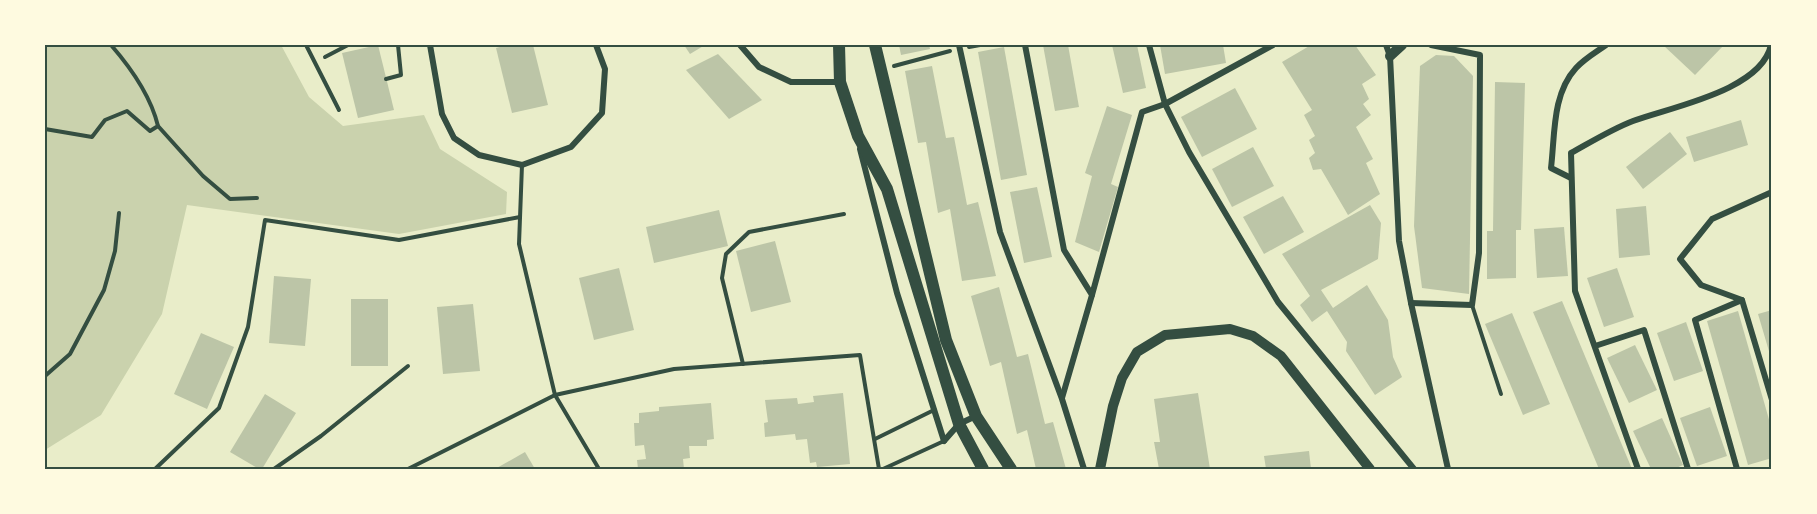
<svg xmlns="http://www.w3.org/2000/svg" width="1817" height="514" font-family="'IBM Plex Sans',sans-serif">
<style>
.green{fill:#cad2ad}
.building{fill:#bcc5a7}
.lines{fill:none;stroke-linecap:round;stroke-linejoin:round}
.path{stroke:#344e41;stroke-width:4}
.service{stroke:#344e41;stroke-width:4}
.minor{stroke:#344e41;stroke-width:6}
.tertiary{stroke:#344e41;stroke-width:10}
.secondary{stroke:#344e41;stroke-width:12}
.neatline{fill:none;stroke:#344e41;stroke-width:2}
</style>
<rect width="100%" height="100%" fill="#e9edc9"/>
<path class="green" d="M 45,45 L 281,45 L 309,97 L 343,126 L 424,115 L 440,149 L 507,192 L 506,214 L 399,234 L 187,205 L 162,314 L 101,415 L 45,450 Z"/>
<g class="building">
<path d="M 378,45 L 394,110 L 358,118 L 342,53 Z"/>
<path d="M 507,45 L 533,45 L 548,105 L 512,113 L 496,48 Z"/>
<path d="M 684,45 L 705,45 L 690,54 Z"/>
<path d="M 899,45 L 929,45 L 930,49 L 901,55 Z"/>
<path d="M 1043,45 L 1068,45 L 1079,107 L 1055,111 Z"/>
<path d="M 1112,45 L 1137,45 L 1146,88 L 1123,93 Z"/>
<path d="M 1160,45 L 1223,45 L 1226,63 L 1165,74 Z"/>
<path d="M 1311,45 L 1355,45 L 1376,75 L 1362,84 L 1369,99 L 1363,104 L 1371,115 L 1356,127 L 1373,159 L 1366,163 L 1380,194 L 1348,215 L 1321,169 L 1313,170 L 1309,158 L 1315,153 L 1309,140 L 1315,136 L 1304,115 L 1312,110 L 1282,62 Z"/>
<path d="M 1663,45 L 1724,45 L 1695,75 Z"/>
<path d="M 1004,47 L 1027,175 L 1001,180 L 978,52 Z"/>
<path d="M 718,54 L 762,100 L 729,119 L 686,70 Z"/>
<path d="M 1436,55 L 1454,56 L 1473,76 L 1469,294 L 1422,288 L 1414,226 L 1420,66 Z"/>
<path d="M 932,66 L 946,138 L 954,137 L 967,205 L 978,202 L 996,276 L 962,281 L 950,209 L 938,213 L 926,142 L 918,143 L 905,71 Z"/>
<path d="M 1495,82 L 1525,83 L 1521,230 L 1516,230 L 1516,278 L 1487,279 L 1487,231 L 1493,231 Z"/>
<path d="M 1235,88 L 1257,129 L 1202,157 L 1181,117 Z"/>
<path d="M 1107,106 L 1132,115 L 1111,184 L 1118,187 L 1099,252 L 1075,242 L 1092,176 L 1085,173 Z"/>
<path d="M 1741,120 L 1748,145 L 1694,162 L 1686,137 Z"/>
<path d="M 1670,132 L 1687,154 L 1643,189 L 1626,167 Z"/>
<path d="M 1253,147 L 1274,186 L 1232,207 L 1212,169 Z"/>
<path d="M 1037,187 L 1052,257 L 1024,263 L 1010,192 Z"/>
<path d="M 1283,196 L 1304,232 L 1264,254 L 1243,217 Z"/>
<path d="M 1370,205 L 1381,223 L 1378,259 L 1321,290 L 1333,308 L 1367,285 L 1388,320 L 1393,357 L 1402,377 L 1375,395 L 1346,351 L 1347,342 L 1327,311 L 1312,322 L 1300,305 L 1310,296 L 1282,254 Z"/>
<path d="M 1646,206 L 1650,255 L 1619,258 L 1616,209 Z"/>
<path d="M 719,210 L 728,246 L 654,263 L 646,227 Z"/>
<path d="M 1564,227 L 1568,276 L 1537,278 L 1534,229 Z"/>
<path d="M 775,241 L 791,302 L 751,312 L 736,251 Z"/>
<path d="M 619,268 L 634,330 L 594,340 L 579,278 Z"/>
<path d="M 1617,268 L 1634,317 L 1604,327 L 1587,278 Z"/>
<path d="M 274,276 L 311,279 L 305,346 L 269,343 Z"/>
<path d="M 999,287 L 1017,357 L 1028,354 L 1045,424 L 1053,422 L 1066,469 L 1036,469 L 1027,430 L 1017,434 L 1001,362 L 990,366 L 971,296 Z"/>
<rect x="351" y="299" width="37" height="67"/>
<path d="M 1562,301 L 1632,469 L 1599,469 L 1533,312 Z"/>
<path d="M 473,304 L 480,371 L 443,374 L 437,307 Z"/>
<path d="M 1772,310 L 1772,358 L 1771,358 L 1758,314 Z"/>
<path d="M 1738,311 L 1772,430 L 1772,458 L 1748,465 L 1707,321 Z"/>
<path d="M 1512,313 L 1550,404 L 1523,415 L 1485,324 Z"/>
<path d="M 1686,322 L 1703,371 L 1674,381 L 1657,333 Z"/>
<path d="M 201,333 L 234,347 L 207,409 L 174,394 Z"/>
<path d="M 1635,345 L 1657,390 L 1629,403 L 1607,358 Z"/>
<path d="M 843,393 L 850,464 L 817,467 L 816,462 L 810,463 L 807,439 L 796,440 L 795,434 L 765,437 L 764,423 L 768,422 L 765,400 L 797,398 L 798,404 L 814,402 L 813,396 Z"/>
<path d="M 1198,393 L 1210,469 L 1159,469 L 1154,442 L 1160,442 L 1154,399 Z"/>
<path d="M 265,394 L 296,413 L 262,469 L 259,469 L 230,452 Z"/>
<path d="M 711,403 L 714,439 L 707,440 L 707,446 L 689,446 L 690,458 L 683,459 L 684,469 L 638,469 L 637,460 L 646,459 L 644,445 L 635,446 L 634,423 L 639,423 L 639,413 L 659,411 L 659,407 Z"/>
<path d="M 1710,407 L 1727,456 L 1697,466 L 1680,418 Z"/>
<path d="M 1662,418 L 1683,465 L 1674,469 L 1651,469 L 1633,431 Z"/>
<path d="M 1309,451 L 1311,469 L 1266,469 L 1264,456 Z"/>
<path d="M 525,452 L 535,469 L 495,469 Z"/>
</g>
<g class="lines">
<g class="path">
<path d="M 969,47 L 980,45"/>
<path d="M 325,57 L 348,45"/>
<path d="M 894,66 L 950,51"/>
<path d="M 386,79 L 401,75 L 398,45"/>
<path d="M 158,126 L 203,176 L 230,199 L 257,198"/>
<path d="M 45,129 L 92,137 L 105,120 L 127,111 L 150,131 L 158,126 C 151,97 131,68 111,45"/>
<path d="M 45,376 L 70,354 L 104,290 L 115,251 L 119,213"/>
</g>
<g class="service">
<path d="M 306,45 L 339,110"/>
<path d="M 522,165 L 519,244 L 555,395 L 599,469"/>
<path d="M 1472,305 L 1501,394"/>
<path d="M 743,364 L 722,278 L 726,254 L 749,232 L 844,214"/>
<path d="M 875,439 L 934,410"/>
<path d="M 155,469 L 219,408 L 248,327 L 265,220 L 399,240 L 520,217"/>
<path d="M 274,469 L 321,436 L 408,366"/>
<path d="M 408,469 L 555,395 L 674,369 L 860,355 L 879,469"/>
<path d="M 883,469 L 944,441"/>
</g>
<g class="minor">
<path d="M 430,45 L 442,114 L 454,138 L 479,155 L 522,165 L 571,147 L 602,113 L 605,69 L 596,45"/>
<path d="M 740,45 L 759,67 L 791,82 L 840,82"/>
<path d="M 959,45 L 1000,232 L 1062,399 L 1084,469"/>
<path d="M 1025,45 L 1064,250 L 1092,295 L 1062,398"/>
<path d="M 1149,45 L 1165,104 L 1273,45"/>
<path d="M 1386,45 L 1390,56 L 1399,241 L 1411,303 L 1448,469"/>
<path d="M 860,149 L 897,293 L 944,441"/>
<path d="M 1571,178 L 1551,168 C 1555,135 1552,94 1576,68 C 1584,59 1596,52 1606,45"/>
<path d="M 1092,295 L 1142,112 L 1165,104 L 1189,152 L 1278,302 L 1414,469"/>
<path d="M 1742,300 L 1772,400"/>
<path d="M 1411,303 L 1472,305 L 1479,253 L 1480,55 L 1431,45"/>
<path d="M 1595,346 L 1644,330 L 1688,469"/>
<path d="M 944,441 L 959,424 L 976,416"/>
<path d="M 1638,469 L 1575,291 L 1571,153 C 1591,142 1612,129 1633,121 C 1670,107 1761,91 1771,45"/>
<path d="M 1737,469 L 1695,320 L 1742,300 L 1701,285 L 1680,259 L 1712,219 L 1772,192"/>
</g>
<g class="tertiary">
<path d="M 1390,56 L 1402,45"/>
<path d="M 1100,469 L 1113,406 L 1122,378 L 1137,352 L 1165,335 L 1230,329 L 1253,336 L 1281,356 L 1370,469"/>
</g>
<g class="secondary">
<path d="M 839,45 L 840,82 L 858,136 L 887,189 L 959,424 L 983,469"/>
<path d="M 875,45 L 946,340 L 976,416 L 1011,469"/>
</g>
</g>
<rect width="1817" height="514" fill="none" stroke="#fefae0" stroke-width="93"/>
<rect x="46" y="46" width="1724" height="422" class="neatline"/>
</svg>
